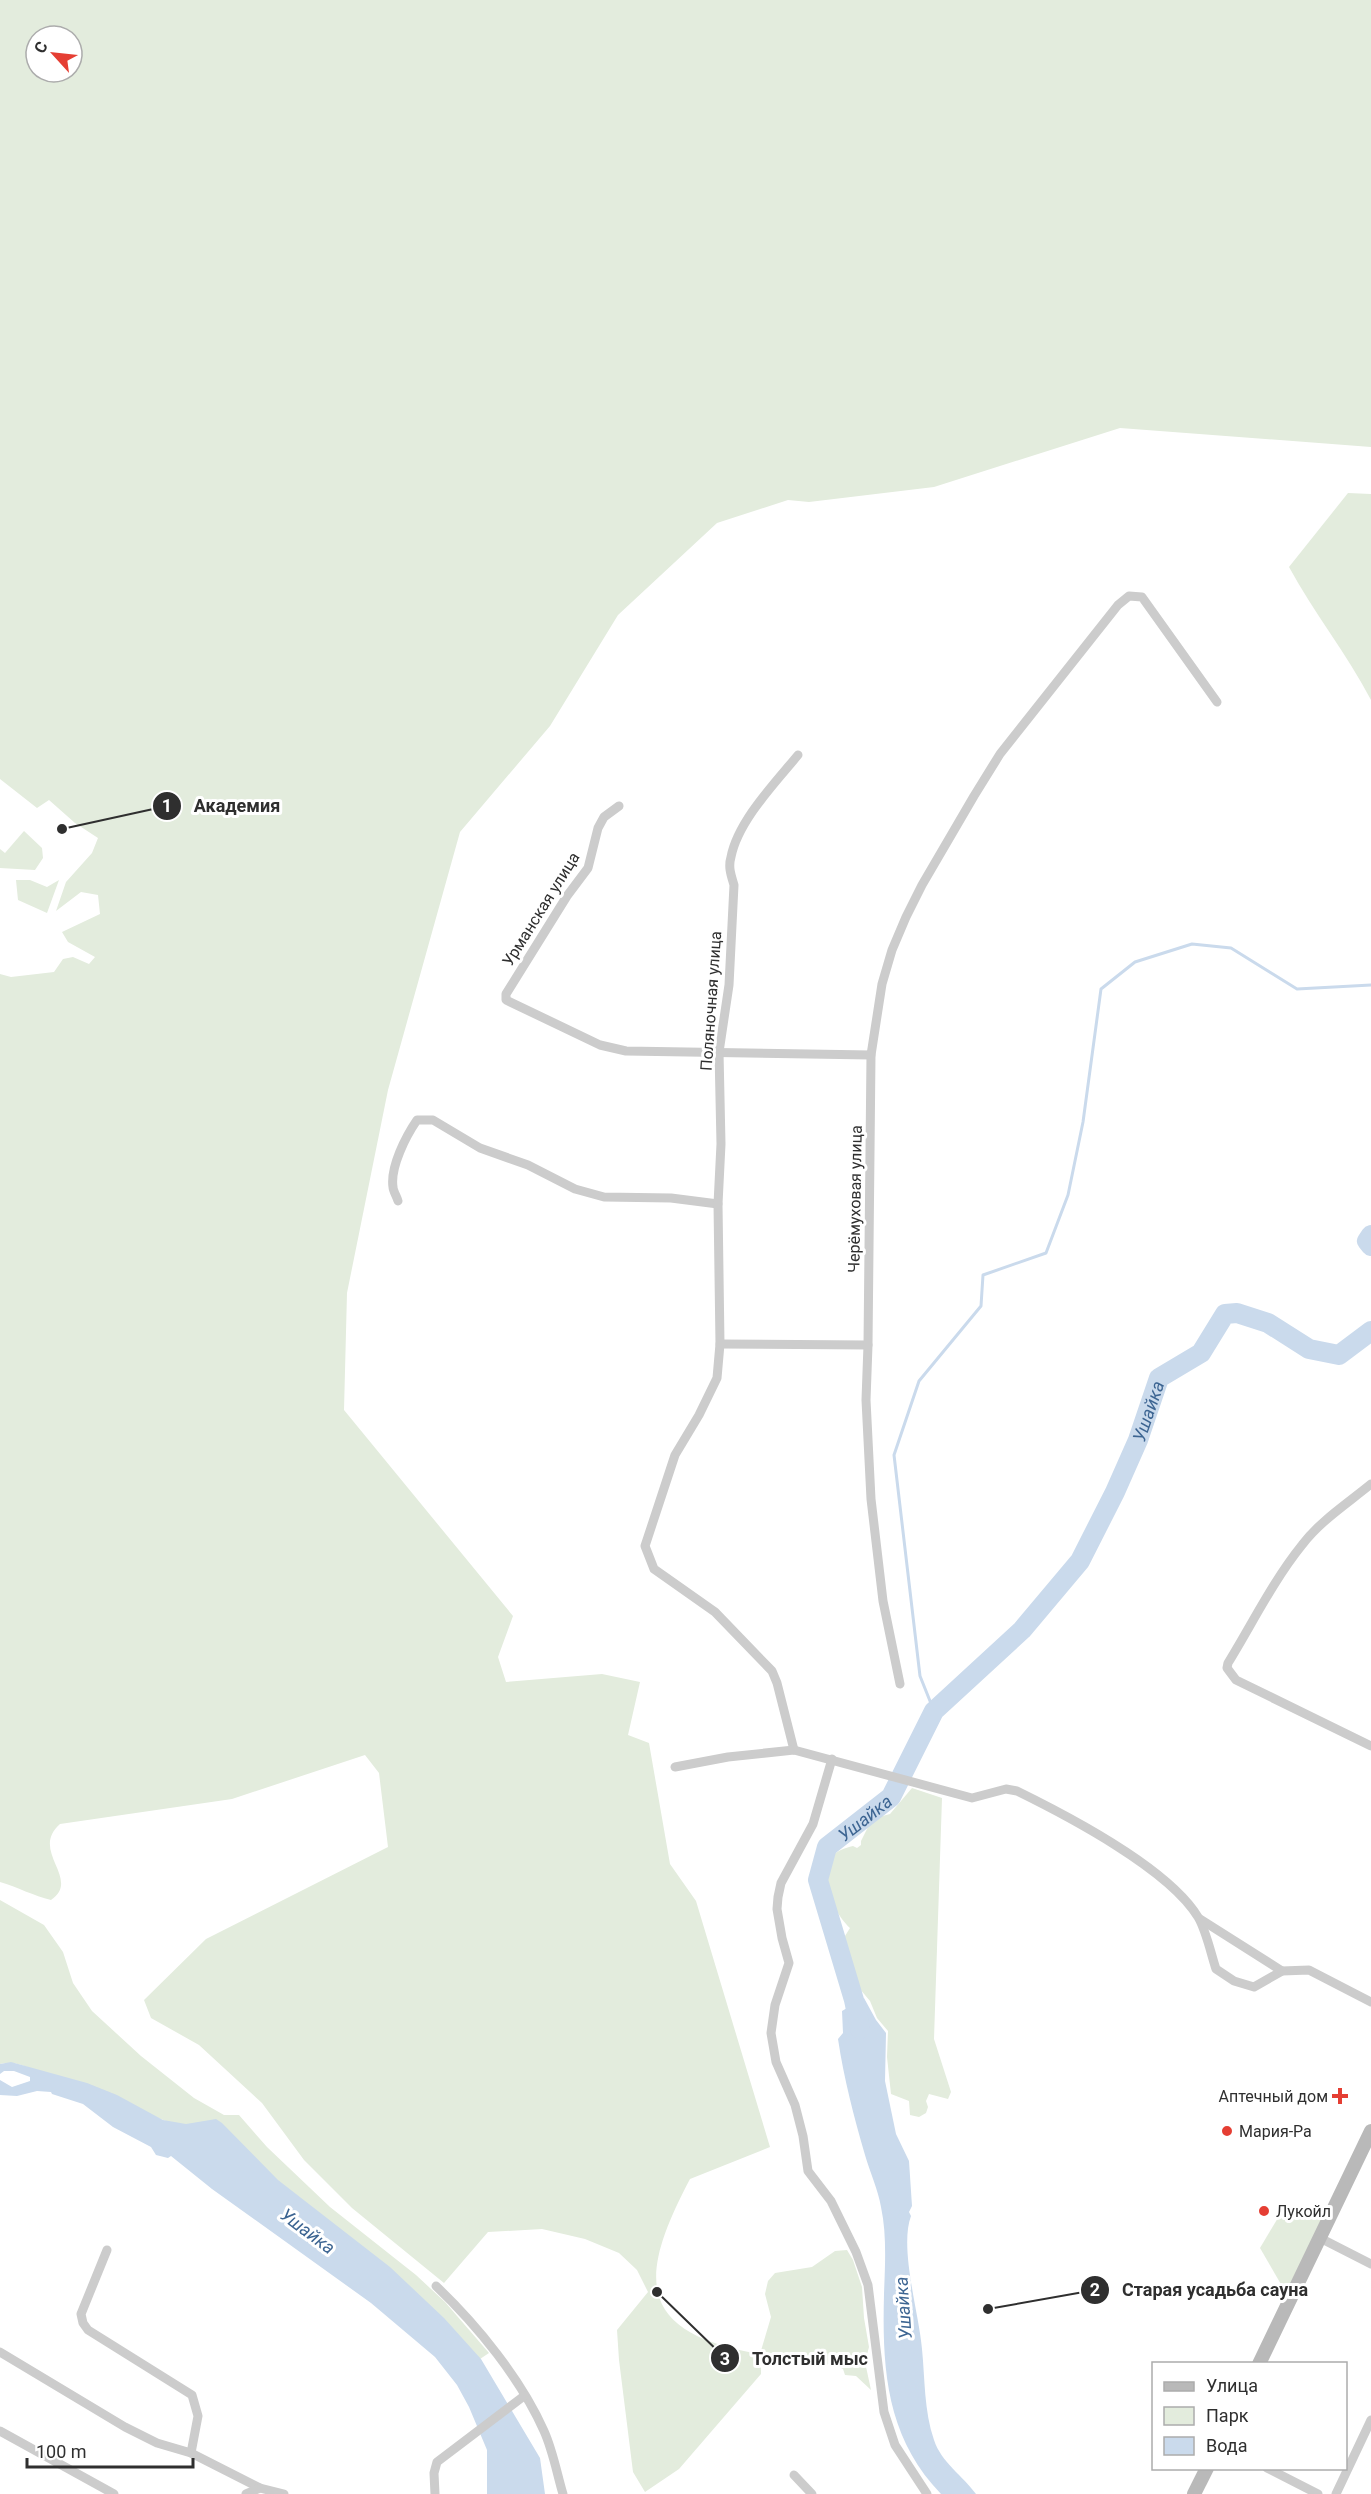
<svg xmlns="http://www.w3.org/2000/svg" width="1371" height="2494" font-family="Roboto,sans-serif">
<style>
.green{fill:#e3ecdd;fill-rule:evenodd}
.water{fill:#cadaec}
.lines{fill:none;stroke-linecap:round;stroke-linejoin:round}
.stream{stroke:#cadaec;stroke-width:3}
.river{stroke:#cadaec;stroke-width:20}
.street{stroke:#ccc;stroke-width:9}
.secondary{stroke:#b9b9b9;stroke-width:14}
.poi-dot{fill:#e53e33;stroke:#fff;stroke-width:2}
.labels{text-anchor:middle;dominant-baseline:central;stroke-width:6;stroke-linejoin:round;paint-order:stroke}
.street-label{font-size:16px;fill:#2f2f2f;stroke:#fff}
.poi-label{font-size:16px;fill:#2f2f2f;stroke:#fff;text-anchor:start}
.water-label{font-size:18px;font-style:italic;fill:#3d6592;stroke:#fff}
.leader{fill:none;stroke:#2f2f2f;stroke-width:2}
.callout-dot{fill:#2f2f2f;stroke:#fff;stroke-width:2}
.mark-label{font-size:18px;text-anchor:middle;font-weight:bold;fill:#fff}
.callout-label{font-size:18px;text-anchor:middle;font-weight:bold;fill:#2f2f2f;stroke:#fff;stroke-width:6;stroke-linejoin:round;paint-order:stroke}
</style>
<rect width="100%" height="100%" fill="#fff"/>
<g class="green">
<path d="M 0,0 L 1371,0 L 1371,447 L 1120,428 L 934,487 L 809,502 L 788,500 L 717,523 L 618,615 L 550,726 L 460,832 L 388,1090 L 347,1293 L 344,1410 L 513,1616 L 498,1657 L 506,1682 L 602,1674 L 640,1682 L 628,1735 L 649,1743 L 670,1864 L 696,1901 L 770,2147 L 690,2179 C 638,2277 635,2333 760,2354 L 771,2317 L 765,2294 L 768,2281 L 775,2273 L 812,2267 L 835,2251 L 847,2250 L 853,2260 L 862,2287 L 864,2318 L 869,2347 L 865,2362 L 871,2390 L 856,2376 L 845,2375 L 843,2369 L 831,2363 L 822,2367 L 781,2353 L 761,2356 L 761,2374 L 679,2469 L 645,2492 L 633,2472 L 619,2360 L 617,2330 L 648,2292 L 637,2270 L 619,2253 L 585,2239 L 542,2229 L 488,2232 L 444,2283 L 352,2208 L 304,2160 L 262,2103 L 199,2045 L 151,2018 L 144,2000 L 206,1939 L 388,1847 L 379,1773 L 365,1755 L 232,1799 L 60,1824 C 29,1851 82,1879 51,1900 C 34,1896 17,1887 0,1882 L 0,974 L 11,977 L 54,972 L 63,959 L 73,957 L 89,964 L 95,957 L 68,942 L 62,932 L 100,914 L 98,895 L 81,892 L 56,911 L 66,882 L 92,853 L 98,838 L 75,823 L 49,800 L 37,808 L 0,779 ZM 36,36 L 72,36 L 72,72 L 36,72 Z"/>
<path d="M 1348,493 L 1371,494 L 1371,700 C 1347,654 1314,613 1289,567 Z"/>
<path d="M 24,831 L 42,848 L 43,858 L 35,870 L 0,868 L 0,849 L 5,853 Z"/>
<path d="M 16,880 L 30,880 L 47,887 L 59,880 L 47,913 L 18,900 Z"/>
<path d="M 912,1788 L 942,1798 L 934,2039 L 951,2092 L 948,2099 L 929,2094 L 926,2101 L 928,2107 L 926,2113 L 919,2117 L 910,2115 L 909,2101 L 891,2094 L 887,2057 L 888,2031 L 877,2018 L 870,2001 L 855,1983 L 845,1944 L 845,1936 L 850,1928 C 835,1915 817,1876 831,1857 C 836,1851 845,1848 853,1846 L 857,1848 L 861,1845 L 861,1841 L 868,1827 L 875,1818 L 890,1814 Z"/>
<path d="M 0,1900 L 44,1925 L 63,1952 L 73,1983 L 92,2011 L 141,2056 L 194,2098 L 224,2115 L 239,2115 L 267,2147 L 330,2207 L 416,2275 L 445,2302 L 489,2353 L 477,2361 L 186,2128 C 151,2118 122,2098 89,2085 C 72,2078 52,2076 35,2070 C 21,2065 15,2061 0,2064 Z"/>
<path d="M 1282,2211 L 1323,2217 L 1286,2293 L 1260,2248 Z"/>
</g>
<g class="water">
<path d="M 864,1998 L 876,2020 L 886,2033 L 885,2081 L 896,2134 L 909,2161 L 912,2206 L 909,2212 L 911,2216 C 899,2248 919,2313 922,2349 C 925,2379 924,2411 934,2440 C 941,2462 963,2476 976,2494 L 941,2494 C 886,2437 882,2369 884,2294 C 885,2266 887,2235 881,2207 C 878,2190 870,2172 865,2155 C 854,2117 844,2079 838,2039 L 843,2033 L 842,2011 Z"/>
<path d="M 11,2062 L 87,2083 L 117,2095 L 163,2120 L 186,2124 L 216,2119 L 222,2123 L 278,2180 L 390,2267 L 444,2318 L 481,2359 L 540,2458 L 545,2494 L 487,2494 L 487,2450 L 469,2407 L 457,2385 L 435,2357 L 371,2303 L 212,2189 L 171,2156 L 168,2158 L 156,2155 L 151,2147 L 113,2127 L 83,2104 L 52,2094 L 51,2092 L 37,2091 L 17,2096 L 0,2095 L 0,2080 L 12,2087 L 30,2081 L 30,2077 L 14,2071 L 4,2071 L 0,2074 L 0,2064 Z"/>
</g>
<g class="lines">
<path class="stream" d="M 934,1711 L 920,1676 L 894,1455 L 919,1381 L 981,1306 L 983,1275 L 1046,1253 L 1068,1195 L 1083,1122 L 1101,989 L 1135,962 L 1192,944 L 1231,948 L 1297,989 L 1371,985"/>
<g class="river">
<path d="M 1371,1235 L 1367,1241 L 1371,1246"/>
<path id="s1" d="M 860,2029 L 854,2000 L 818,1880 L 827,1847 L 891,1797 L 934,1711 L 1022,1630 L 1080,1561 L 1115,1492 L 1138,1440 L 1159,1378 L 1201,1353 L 1225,1314 L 1237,1313 L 1268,1323 L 1309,1349 L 1339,1355 L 1371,1331"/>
</g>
<g class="street">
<path d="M 619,806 L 604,817 L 598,828 L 588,868 L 567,896 L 506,994 L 506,1000 L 600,1045 L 626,1051 L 871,1055"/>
<path d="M 398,1201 C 397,1197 393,1191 393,1187 C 390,1167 406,1136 417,1120 L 433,1120 L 480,1148 L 528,1165 L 575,1189 L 604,1197 L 671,1198 L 718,1204"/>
<path d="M 720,1344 L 868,1345"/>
<path d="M 1371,1484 C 1348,1503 1320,1521 1302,1545 C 1273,1581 1252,1624 1228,1663 L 1227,1668 L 1236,1680 L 1371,1746"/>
<path d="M 900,1684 L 883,1601 L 871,1499 L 866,1400 L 868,1345 L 871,1055 L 882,984 L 892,950 L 906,917 L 922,885 L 974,796 L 1000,754 L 1118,605 L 1129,596 L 1142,597 L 1217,702"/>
<path d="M 794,1750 L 777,1683 L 772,1671 L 715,1612 L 654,1569 L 645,1546 L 675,1455 L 699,1415 L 717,1378 L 720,1344 L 718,1204 L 721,1144 L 719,1052 L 729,985 L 734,885 C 731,875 728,867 731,857 C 738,821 775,783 798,755"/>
<path d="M 832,1759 L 813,1824 L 781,1883 L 778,1897 L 777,1909 L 782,1938 L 789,1963 L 775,2005 L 771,2033 L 776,2062 L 795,2105 L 803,2136 L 808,2171 L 831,2201 L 856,2252 L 868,2285 L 884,2412 L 895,2445 L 927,2494"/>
<path d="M 675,1767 L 728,1757 L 794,1750 L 972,1798 L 1006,1789 L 1017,1791 C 1068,1816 1169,1869 1198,1917 C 1206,1930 1211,1954 1216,1969 L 1234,1981 L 1254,1987 L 1282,1971 L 1309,1970 L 1371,2002"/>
<path d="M 1200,1919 L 1282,1971"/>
<path d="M 1320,2238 L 1371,2264"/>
<path d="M 107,2250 L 81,2314 L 83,2323 L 88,2330 L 192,2395 L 198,2416 L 191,2453"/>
<path d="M 436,2286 C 477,2325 521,2379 544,2431 C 553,2451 557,2474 563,2494"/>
<path d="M 0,2352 L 125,2427 L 157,2443 L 191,2453 L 260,2488"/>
<path d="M 0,2431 L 114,2494"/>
<path d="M 1267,2468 L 1318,2494"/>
<path d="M 794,2475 L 812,2494"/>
<path d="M 246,2494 L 260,2488 L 284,2494"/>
<path d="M 435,2494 L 434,2473 L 437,2462 L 524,2396"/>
<path d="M 1336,2494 L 1371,2420"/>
</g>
<g class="secondary">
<path d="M 1259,2364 L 1371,2131"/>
<path d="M 1194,2494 L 1207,2468"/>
</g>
</g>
<g class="poi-dot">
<path d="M1337 2087h6v6h6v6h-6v6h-6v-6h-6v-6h6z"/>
<circle cx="1227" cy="2131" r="6"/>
<circle cx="1264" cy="2211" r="6"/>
</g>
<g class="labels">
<g class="street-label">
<text transform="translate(541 909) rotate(-58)">Урманская улица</text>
<text transform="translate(711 1001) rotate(-86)">Поляночная улица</text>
<text transform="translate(855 1199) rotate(-89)">Черёмуховая улица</text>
</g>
<g class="poi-label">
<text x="1328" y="2096" text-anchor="end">Аптечный дом</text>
<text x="1239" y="2131">Мария-Ра</text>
<text x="1276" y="2211">Лукойл</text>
</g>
<g class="water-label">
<text stroke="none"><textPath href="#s1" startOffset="741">Ушайка</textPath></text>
<text stroke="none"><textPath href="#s1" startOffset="237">Ушайка</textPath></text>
<text transform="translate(308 2231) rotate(37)">Ушайка</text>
<text transform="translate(903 2308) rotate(-94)">Ушайка</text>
</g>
</g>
<path class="leader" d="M62 829L167 806M988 2309L1095 2290M657 2292L725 2358"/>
<g class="callout-dot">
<circle cx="62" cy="829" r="6"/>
<circle cx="988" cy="2309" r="6"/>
<circle cx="657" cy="2292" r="6"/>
<circle cx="167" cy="806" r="15"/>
<circle cx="1095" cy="2290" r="15"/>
<circle cx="725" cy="2358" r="15"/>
</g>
<g class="mark-label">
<text x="167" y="812">1</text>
<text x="1095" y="2296">2</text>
<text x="725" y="2365">3</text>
</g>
<g class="callout-label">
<text x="237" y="812">Академия</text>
<text x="1215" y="2296">Старая усадьба сауна</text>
<text x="810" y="2365">Толстый мыс</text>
</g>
<rect x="1152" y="2362" width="195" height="108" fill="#ffffff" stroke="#acacac" stroke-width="1.5"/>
<rect x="1164" y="2382" width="30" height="9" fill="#b9b9b9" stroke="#acacac" stroke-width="1.5"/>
<text x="1206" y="2392" font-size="18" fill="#2f2f2f">Улица</text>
<rect x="1164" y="2407" width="30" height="18" fill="#e3ecdd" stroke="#acacac" stroke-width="1.5"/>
<text x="1206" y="2422" font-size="18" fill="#2f2f2f">Парк</text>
<rect x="1164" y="2437" width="30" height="18" fill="#cadaec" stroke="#acacac" stroke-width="1.5"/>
<text x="1206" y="2452" font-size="18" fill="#2f2f2f">Вода</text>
<g transform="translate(54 54) rotate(297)"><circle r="28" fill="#ffffff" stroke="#acacac" stroke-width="1.5"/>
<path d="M0-4.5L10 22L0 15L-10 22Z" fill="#e53e33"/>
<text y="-9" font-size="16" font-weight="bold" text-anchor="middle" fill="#2f2f2f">С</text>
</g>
<path d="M27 2458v9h166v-9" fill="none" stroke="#2f2f2f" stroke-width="3"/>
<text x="36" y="2458" font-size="18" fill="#2f2f2f" stroke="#ffffff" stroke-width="4.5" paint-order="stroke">100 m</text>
</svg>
